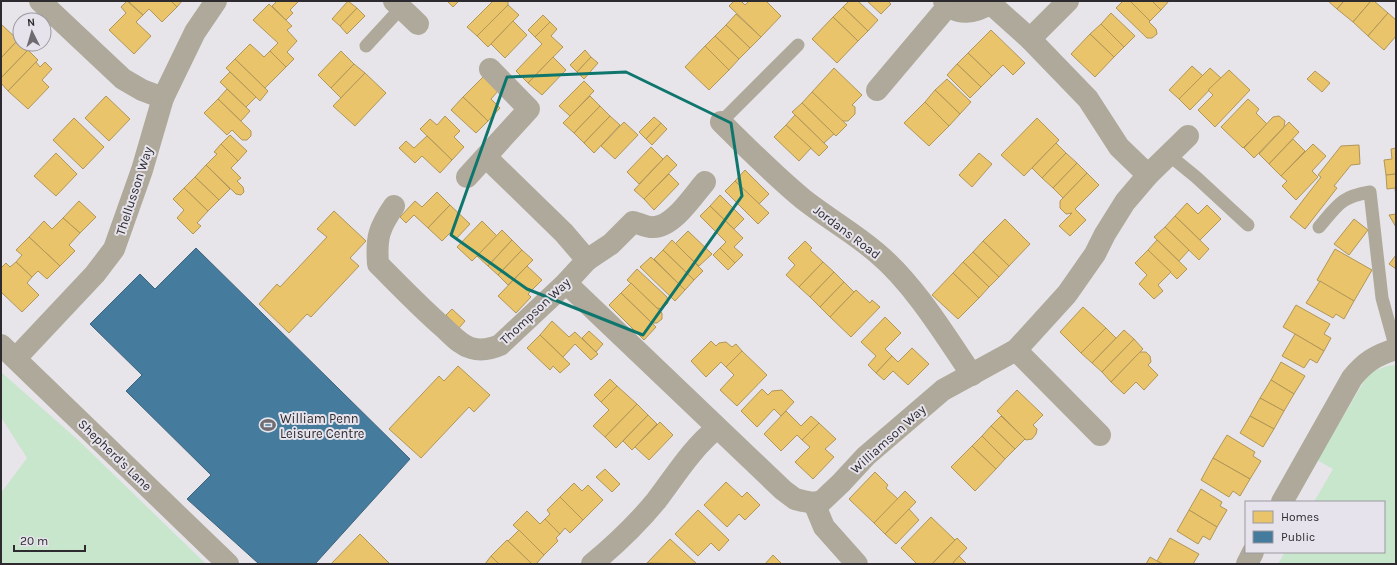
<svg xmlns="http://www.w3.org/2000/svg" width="1397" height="565" font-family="Karla,sans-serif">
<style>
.green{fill:#c7e6cc}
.homes{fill:#e9c46a;stroke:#b19658}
.public{fill:#457b9d;stroke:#3e637c}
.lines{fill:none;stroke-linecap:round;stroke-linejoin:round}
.service{stroke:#aea99a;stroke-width:13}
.minor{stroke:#aea99a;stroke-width:22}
.marked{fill:none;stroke:#0f766e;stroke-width:3;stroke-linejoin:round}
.labels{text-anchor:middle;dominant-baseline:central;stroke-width:4;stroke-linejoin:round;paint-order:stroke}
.street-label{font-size:13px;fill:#2d2b2f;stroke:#e6e3ec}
.poi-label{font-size:13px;fill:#2d2b2f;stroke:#e6e3ec;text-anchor:start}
</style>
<rect width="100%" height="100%" fill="#e7e5ea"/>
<g class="green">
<path d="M 1396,365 L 1396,564 L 1278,564 L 1285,552 L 1384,552 L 1384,502 L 1314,502 L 1333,469 L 1317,460 L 1369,373 L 1387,366 Z"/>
<path d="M 1,372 L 78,440 L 206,564 L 1,564 L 1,493 L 27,458 L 1,417 Z"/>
</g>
<g class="homes">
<path d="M 127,1 L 143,15 L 136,22 L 151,36 L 134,54 L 109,30 L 126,13 L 121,7 Z"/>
<path d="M 128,1 L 171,1 L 177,7 L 162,22 L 149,9 L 143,15 Z"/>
<path d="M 171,1 L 182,1 L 177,7 Z"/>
<path d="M 277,1 L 299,1 L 290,10 L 293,13 L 286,20 L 272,6 Z"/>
<path d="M 348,1 L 357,8 L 340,26 L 332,19 Z"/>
<path d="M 447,1 L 459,1 L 453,7 Z"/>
<path d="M 493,1 L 508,1 L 508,5 L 477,36 L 467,27 Z"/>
<path d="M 734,1 L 741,1 L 745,5 L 749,1 L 766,1 L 781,16 L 761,37 L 729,6 Z"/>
<path d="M 849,1 L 858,1 L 878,20 L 868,31 L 843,7 Z"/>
<path d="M 867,1 L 888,1 L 891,4 L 881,14 Z"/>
<path d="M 1123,1 L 1130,1 L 1150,21 L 1149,22 L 1156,29 L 1157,34 L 1152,38 L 1147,38 L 1116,8 Z"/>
<path d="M 1130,1 L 1152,1 L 1161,10 L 1150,21 Z"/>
<path d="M 1152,1 L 1169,1 L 1161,10 Z"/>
<path d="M 1328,1 L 1344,1 L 1337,9 Z"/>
<path d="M 1344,1 L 1371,1 L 1353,22 L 1337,9 Z"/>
<path d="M 1371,1 L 1374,1 L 1388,13 L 1368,36 L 1353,22 Z"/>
<path d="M 269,4 L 292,26 L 287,30 L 297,41 L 287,52 L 294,59 L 286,67 L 270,51 L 278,43 L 253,20 Z"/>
<path d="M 508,5 L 519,15 L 488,47 L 477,36 Z"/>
<path d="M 843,7 L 868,31 L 858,41 L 833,17 Z"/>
<path d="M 357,8 L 365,16 L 347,34 L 340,26 Z"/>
<path d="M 1111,13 L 1135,36 L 1124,47 L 1101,24 Z"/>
<path d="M 1388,13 L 1396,20 L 1396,36 L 1384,50 L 1368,36 Z"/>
<path d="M 736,14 L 761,37 L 750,48 L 726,25 Z"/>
<path d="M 543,15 L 550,22 L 535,37 L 528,30 Z"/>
<path d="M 833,17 L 858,41 L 837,63 L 812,39 Z"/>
<path d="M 513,21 L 527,35 L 505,58 L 491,44 Z"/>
<path d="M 550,22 L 557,29 L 551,36 L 563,47 L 528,83 L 516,71 L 542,44 L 535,37 Z"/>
<path d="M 1,24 L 18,40 L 1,58 Z"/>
<path d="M 1101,24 L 1124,47 L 1114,57 L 1090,34 Z"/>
<path d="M 726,25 L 750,48 L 739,59 L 715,36 Z"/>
<path d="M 991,30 L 1025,63 L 1013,75 L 1003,65 L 992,76 L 968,53 Z"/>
<path d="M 1090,34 L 1114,57 L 1095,77 L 1071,54 Z"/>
<path d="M 715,36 L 739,59 L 729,70 L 705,46 Z"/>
<path d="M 18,40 L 20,44 L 28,50 L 1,78 L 1,58 Z"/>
<path d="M 250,44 L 264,57 L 270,51 L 286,67 L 265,88 L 235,59 Z"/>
<path d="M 705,46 L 729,70 L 709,90 L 685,67 Z"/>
<path d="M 28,50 L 38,60 L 8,91 L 1,83 L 1,78 Z"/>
<path d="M 585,50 L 591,57 L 577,72 L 570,65 Z"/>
<path d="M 341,51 L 354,64 L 331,88 L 318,75 Z"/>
<path d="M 968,53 L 992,76 L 981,87 L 957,64 Z"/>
<path d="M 553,57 L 566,70 L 542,95 L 528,83 Z"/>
<path d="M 591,57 L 598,63 L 584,79 L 577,72 Z"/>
<path d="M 235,59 L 268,91 L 260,101 L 226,68 Z"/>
<path d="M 36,62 L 40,67 L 45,62 L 52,69 L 42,80 L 49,87 L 28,109 L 8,91 Z"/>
<path d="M 354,64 L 365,73 L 341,98 L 331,88 Z"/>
<path d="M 957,64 L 981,87 L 970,98 L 947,75 Z"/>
<path d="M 1192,66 L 1203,76 L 1179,99 L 1169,90 Z"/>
<path d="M 834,68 L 862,95 L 852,105 L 855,107 L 855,114 L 848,121 L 842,121 L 812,92 Z"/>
<path d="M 1210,68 L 1221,78 L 1190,110 L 1179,99 Z"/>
<path d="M 1229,70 L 1250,90 L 1215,127 L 1198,110 L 1213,95 L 1208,90 Z"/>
<path d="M 1315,71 L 1330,83 L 1322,92 L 1307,79 Z"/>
<path d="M 230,72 L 256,97 L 246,107 L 220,82 Z"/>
<path d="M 365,73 L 386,93 L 355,126 L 333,106 Z"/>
<path d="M 483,77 L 498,91 L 491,99 L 500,108 L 488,121 L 463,97 Z"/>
<path d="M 947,79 L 971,102 L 960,114 L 935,90 Z"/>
<path d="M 584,81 L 594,91 L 570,116 L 559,106 Z"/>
<path d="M 227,89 L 250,111 L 241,121 L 218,99 Z"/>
<path d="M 935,90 L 960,114 L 949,126 L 925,102 Z"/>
<path d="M 812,92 L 847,125 L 836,136 L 802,103 Z"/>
<path d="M 106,96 L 130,119 L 109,141 L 85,118 Z"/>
<path d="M 590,96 L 600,106 L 574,133 L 563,123 Z"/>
<path d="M 463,97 L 488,121 L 476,133 L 451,110 Z"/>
<path d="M 218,99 L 251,131 L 251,136 L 247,140 L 242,140 L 232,130 L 227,135 L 204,113 Z"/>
<path d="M 1248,99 L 1259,109 L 1256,113 L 1267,124 L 1243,148 L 1221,127 Z"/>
<path d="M 925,102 L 949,126 L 929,146 L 904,123 Z"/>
<path d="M 802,103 L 834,134 L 824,143 L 792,112 Z"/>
<path d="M 600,106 L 610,116 L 584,143 L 574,133 Z"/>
<path d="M 795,115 L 828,147 L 819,156 L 786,125 Z"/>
<path d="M 445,116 L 460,131 L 454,137 L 464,147 L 452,160 L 420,129 L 430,119 L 437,125 Z"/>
<path d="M 610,116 L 620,125 L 594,153 L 584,143 Z"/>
<path d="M 1279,116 L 1285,121 L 1284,127 L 1254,158 L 1244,148 L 1273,117 Z"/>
<path d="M 654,117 L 661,123 L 646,139 L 639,132 Z"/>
<path d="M 74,118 L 104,147 L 83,169 L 53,140 Z"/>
<path d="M 1037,118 L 1059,140 L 1024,176 L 1001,155 Z"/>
<path d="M 624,122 L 638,135 L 615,159 L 601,146 Z"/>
<path d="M 1289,122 L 1299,132 L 1269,164 L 1259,154 Z"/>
<path d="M 661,123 L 667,129 L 652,145 L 646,139 Z"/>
<path d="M 786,125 L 811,148 L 799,161 L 774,137 Z"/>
<path d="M 230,135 L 247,151 L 238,161 L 221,144 Z"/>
<path d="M 427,136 L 452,160 L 440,173 L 422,156 L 415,163 L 399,148 L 406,141 L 414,148 Z"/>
<path d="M 1293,139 L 1305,151 L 1281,176 L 1269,164 Z"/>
<path d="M 1056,143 L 1066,153 L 1042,178 L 1032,168 Z"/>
<path d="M 221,144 L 238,161 L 231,168 L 241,178 L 237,181 L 243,187 L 244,192 L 241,195 L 236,194 L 206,165 L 217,154 L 214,152 Z"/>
<path d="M 1313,144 L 1326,156 L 1312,171 L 1318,177 L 1296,200 L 1282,186 L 1287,181 L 1281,176 Z"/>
<path d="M 1359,145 L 1360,164 L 1351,165 L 1334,186 L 1337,188 L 1305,229 L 1290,217 L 1321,177 L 1318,175 L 1341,146 Z"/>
<path d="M 651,147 L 663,159 L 639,184 L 627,172 Z"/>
<path d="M 1396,148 L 1396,174 L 1386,175 L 1384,160 L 1392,159 L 1391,149 Z"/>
<path d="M 56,153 L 77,174 L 56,196 L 34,176 Z"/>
<path d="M 979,153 L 992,164 L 972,187 L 959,175 Z"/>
<path d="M 1066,153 L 1077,163 L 1053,188 L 1042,178 Z"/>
<path d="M 667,155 L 677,165 L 644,199 L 634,190 Z"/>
<path d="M 1077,163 L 1087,173 L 1063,198 L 1053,188 Z"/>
<path d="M 206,165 L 230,189 L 219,200 L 195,177 Z"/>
<path d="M 745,170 L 769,194 L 759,204 L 735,181 Z"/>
<path d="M 1087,173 L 1099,185 L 1075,209 L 1086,220 L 1070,236 L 1059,226 L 1072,213 L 1066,214 L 1060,208 L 1060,201 Z"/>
<path d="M 669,174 L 679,184 L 654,210 L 644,199 Z"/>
<path d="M 1396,174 L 1396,197 L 1395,188 L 1387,189 L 1386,175 Z"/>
<path d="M 195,177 L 219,200 L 208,211 L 184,188 Z"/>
<path d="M 735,181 L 769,213 L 758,224 L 725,191 Z"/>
<path d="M 184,188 L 208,211 L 197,223 L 201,226 L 193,234 L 177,218 L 184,210 L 173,199 Z"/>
<path d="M 437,192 L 450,205 L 428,228 L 414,215 L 406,223 L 400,217 L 415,201 L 422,207 Z"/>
<path d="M 720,195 L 744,219 L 734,229 L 710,206 Z"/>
<path d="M 79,201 L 96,217 L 80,233 L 63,218 Z"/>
<path d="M 1187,203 L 1198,214 L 1207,205 L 1221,219 L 1200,240 L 1175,216 Z"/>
<path d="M 450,205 L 470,224 L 456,239 L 450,233 L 442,241 L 428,228 Z"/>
<path d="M 710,206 L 743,238 L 734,247 L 743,255 L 735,263 L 720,248 L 726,242 L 700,216 Z"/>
<path d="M 334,211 L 366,241 L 350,258 L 359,266 L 311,317 L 307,314 L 289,333 L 259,304 L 277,284 L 280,287 L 327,237 L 317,229 Z"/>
<path d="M 1396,214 L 1396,227 L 1389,215 Z"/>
<path d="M 1175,216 L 1209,249 L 1199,260 L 1165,227 Z"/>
<path d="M 63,218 L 80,233 L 69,245 L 75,251 L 60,266 L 29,237 L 44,221 L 52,229 Z"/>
<path d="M 1005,219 L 1030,244 L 1009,266 L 983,241 Z"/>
<path d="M 1354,219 L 1368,230 L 1349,255 L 1334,244 Z"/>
<path d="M 482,221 L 497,236 L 472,261 L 457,247 Z"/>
<path d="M 1165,227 L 1189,250 L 1179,261 L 1154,237 Z"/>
<path d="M 502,230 L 512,240 L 488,266 L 477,256 Z"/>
<path d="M 688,231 L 712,254 L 699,266 L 675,244 Z"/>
<path d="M 29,237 L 60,266 L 47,279 L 38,271 L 32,277 L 16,262 L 22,255 L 16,250 Z"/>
<path d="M 512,240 L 522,250 L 498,275 L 488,266 Z"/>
<path d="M 672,240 L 703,271 L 694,280 L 663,250 Z"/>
<path d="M 1157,240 L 1187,269 L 1177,279 L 1148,250 Z"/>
<path d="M 805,241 L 812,248 L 810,250 L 823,262 L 799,287 L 786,275 L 795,265 L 788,258 Z"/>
<path d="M 983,241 L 1009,266 L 999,277 L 973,252 Z"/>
<path d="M 720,248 L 735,263 L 728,270 L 713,255 Z"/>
<path d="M 1335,249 L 1372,270 L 1354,301 L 1317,280 Z"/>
<path d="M 522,250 L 533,260 L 508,285 L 498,275 Z"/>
<path d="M 663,250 L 694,280 L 685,290 L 654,259 Z"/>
<path d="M 1148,250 L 1171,272 L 1158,285 L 1163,291 L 1154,299 L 1139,284 L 1147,275 L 1135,263 Z"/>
<path d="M 973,252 L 999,277 L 989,287 L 963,262 Z"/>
<path d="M 1396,255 L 1396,269 L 1389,264 Z"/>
<path d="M 651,257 L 685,290 L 675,301 L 640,267 Z"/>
<path d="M 16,262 L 32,277 L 27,283 L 39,295 L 22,312 L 1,292 L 1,268 L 6,263 L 10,267 Z"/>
<path d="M 823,262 L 834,272 L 810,297 L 799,287 Z"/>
<path d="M 963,262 L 989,287 L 979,298 L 953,273 Z"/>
<path d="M 527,266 L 542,280 L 528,294 L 531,297 L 516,313 L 498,296 Z"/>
<path d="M 637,269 L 667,297 L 668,303 L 662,309 L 657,308 L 627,280 Z"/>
<path d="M 834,272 L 844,282 L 820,307 L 810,297 Z"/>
<path d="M 953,273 L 979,298 L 958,319 L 932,295 Z"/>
<path d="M 1320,281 L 1354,301 L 1344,319 L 1336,314 L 1333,318 L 1306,303 Z"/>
<path d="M 844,282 L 854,292 L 830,317 L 820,307 Z"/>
<path d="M 631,283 L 662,313 L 662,319 L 657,323 L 652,323 L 621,293 Z"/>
<path d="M 856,290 L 870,303 L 872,300 L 880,307 L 851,337 L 830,317 Z"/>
<path d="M 621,293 L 656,327 L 644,340 L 609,305 Z"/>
<path d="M 1296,305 L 1330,324 L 1324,334 L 1331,338 L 1324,351 L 1283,327 Z"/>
<path d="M 1083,307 L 1106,328 L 1081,353 L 1060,332 Z"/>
<path d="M 452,309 L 465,321 L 459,328 L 446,315 Z"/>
<path d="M 885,317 L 901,333 L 885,349 L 892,356 L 876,373 L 868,365 L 876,356 L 861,342 Z"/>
<path d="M 552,321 L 569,337 L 575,332 L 598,354 L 591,360 L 575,344 L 563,357 L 540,335 Z"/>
<path d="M 1106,328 L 1116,338 L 1092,363 L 1081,353 Z"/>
<path d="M 1124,330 L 1134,339 L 1102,372 L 1092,363 Z"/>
<path d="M 589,331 L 603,344 L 596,352 L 582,338 Z"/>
<path d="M 1295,334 L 1324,351 L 1317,363 L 1310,359 L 1304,368 L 1282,356 Z"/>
<path d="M 540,335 L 570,364 L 560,373 L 553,366 L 550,370 L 527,348 Z"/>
<path d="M 1134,339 L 1143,349 L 1111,382 L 1102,372 Z"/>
<path d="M 711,341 L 716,346 L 719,343 L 726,342 L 732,347 L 736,344 L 742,351 L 726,367 L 721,362 L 706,377 L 691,361 Z"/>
<path d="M 912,348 L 929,364 L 908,385 L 893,371 L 884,380 L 876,373 L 892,356 L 898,362 Z"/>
<path d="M 742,351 L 767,375 L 737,406 L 720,390 L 734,375 L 726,367 Z"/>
<path d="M 1140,352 L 1146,352 L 1150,356 L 1151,362 L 1148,365 L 1158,375 L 1144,390 L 1136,382 L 1124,394 L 1111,382 Z"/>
<path d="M 1281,362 L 1305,376 L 1294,394 L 1271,380 Z"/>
<path d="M 458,366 L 490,395 L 474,412 L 469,407 L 421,458 L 389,429 L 439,376 L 444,381 Z"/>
<path d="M 610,379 L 617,386 L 601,402 L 594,395 Z"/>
<path d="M 1271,380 L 1294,394 L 1284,411 L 1260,398 Z"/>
<path d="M 617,386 L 637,404 L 605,437 L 593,426 L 609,410 L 601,402 Z"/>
<path d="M 762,389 L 768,395 L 772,391 L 782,390 L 794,402 L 781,416 L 774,409 L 757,427 L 741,411 Z"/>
<path d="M 1017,390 L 1043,415 L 1033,425 L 1037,429 L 1036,434 L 1032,439 L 1026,440 L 997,411 Z"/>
<path d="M 1260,398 L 1284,411 L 1274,429 L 1250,416 Z"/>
<path d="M 637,404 L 648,415 L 616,448 L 605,437 Z"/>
<path d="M 786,411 L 801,426 L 811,416 L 819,423 L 802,440 L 797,435 L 781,451 L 764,434 Z"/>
<path d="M 648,415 L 657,424 L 632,450 L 623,441 Z"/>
<path d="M 1001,416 L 1025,439 L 1015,449 L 991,426 Z"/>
<path d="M 1250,416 L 1274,429 L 1263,447 L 1240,433 Z"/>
<path d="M 660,422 L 673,435 L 649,460 L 635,447 Z"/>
<path d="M 819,423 L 836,439 L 825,449 L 834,457 L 813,479 L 795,462 L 810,447 L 802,440 Z"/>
<path d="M 991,426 L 1015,449 L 1005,459 L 982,436 Z"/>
<path d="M 1227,435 L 1255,452 L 1253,456 L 1261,461 L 1250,479 L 1213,458 Z"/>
<path d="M 982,436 L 1005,459 L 996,469 L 972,446 Z"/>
<path d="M 972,446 L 996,469 L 975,491 L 951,467 Z"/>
<path d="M 1213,458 L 1250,479 L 1240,496 L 1233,491 L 1229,497 L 1201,480 Z"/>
<path d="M 605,469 L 620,484 L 612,492 L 596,477 Z"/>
<path d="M 875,472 L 888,485 L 886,488 L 898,499 L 874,523 L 849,499 Z"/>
<path d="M 726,482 L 742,497 L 747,492 L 760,505 L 745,520 L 739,514 L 727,527 L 704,505 Z"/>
<path d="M 574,483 L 582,491 L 588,485 L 603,500 L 583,520 L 560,497 Z"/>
<path d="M 1201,489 L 1222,502 L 1220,506 L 1227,510 L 1217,527 L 1189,510 Z"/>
<path d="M 905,491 L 916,502 L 885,534 L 874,523 Z"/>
<path d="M 560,497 L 583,520 L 570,533 L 565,528 L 560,534 L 545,519 L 550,514 L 547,510 Z"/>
<path d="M 909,509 L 919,520 L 896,544 L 885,534 Z"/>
<path d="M 698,510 L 729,540 L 719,551 L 711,543 L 698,556 L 675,534 Z"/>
<path d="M 1189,510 L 1217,527 L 1210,540 L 1203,536 L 1198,544 L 1177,531 Z"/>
<path d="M 527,511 L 540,524 L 545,519 L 560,534 L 556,538 L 558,541 L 544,555 L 513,525 Z"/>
<path d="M 931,517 L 955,540 L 932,564 L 917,564 L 901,548 Z"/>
<path d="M 519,530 L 544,555 L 536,564 L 532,564 L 508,541 Z"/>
<path d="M 360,534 L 390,564 L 331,564 Z"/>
<path d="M 957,538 L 967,548 L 952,564 L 932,564 Z"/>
<path d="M 1170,538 L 1199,554 L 1193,564 L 1163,564 L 1157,561 Z"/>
<path d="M 670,539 L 697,564 L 647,563 Z"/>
<path d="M 507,540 L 508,541 L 532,564 L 499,564 L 491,556 Z"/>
<path d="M 773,555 L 782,564 L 765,564 Z"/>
<path d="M 491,556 L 499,564 L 485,564 Z"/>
<path d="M 959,556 L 967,564 L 952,564 Z"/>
<path d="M 1150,557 L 1157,561 L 1163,564 L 1146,564 Z"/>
</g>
<path class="public" d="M 196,248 L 410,459 L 315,564 L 259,564 L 187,499 L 211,475 L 126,391 L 142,375 L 90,324 L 140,274 L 155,289 Z"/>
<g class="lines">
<g class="service">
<path d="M 366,46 L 401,8"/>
<path d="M 721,122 L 798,45"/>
<path d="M 1169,155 L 1196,177 L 1248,225"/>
<path d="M 1319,227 C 1338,205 1340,197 1370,192 L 1382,298 L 1396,349"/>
</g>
<g class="minor">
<path d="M 40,1 L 123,79 L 142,90 L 163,98"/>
<path d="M 394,1 L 418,24"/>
<path d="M 944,1 C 956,17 976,13 990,3 L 1030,39 L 1088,99 L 1119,147 L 1148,175"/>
<path d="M 1030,39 L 1068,1"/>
<path d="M 877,90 L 948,6"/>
<path d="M 721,122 C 747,148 774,175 803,199 C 827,218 854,233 877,253 C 914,284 945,335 972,375"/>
<path d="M 467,177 L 529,109 L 490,69"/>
<path d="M 394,206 C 379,228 376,237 378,264 C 400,286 421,308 444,328 C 452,335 460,345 471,348 C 481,351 491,349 500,345 L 566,283 L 587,260 L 564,233 L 486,157"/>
<path d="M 587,260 L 611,244 L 633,222 C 639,223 648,228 654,227 C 673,227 693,196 705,182"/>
<path d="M 566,283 L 783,490 L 795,499 L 803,501 L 814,503 L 822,501 L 841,483 L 866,456 L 943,390 L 1016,350 L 1067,294 L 1095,254 L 1105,234 L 1125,202 L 1148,175 L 1188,136"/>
<path d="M 1,345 L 228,564"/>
<path d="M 1016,350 L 1100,435"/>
<path d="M 16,358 L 95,274 L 114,249 L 142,170 L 163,98 L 195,32 L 216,1"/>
<path d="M 1282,502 L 1352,378 C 1365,362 1376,355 1396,349"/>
<path d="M 814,503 L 824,527 L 857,564"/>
<path d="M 592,564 C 615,545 637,524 656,501 C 675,476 692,448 717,428"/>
<path d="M 1247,564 L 1253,552"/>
</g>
</g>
<path class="marked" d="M 626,72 L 731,123 L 742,196 L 643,335 L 527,289 L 451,235 L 507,77 Z"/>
<defs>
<symbol id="stadium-bare" viewBox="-9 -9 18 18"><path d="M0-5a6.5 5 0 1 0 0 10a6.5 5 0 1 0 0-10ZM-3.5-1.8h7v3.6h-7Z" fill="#6e6c70" stroke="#e6e3ec" stroke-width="2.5" paint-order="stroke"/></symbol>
</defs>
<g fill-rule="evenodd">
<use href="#stadium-bare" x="257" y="414" width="22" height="22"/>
</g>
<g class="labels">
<g class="street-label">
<text transform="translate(134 191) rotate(-72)">Thellusson Way</text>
<text transform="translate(847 232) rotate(37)">Jordans Road</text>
<text transform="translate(535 311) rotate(-43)">Thompson Way</text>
<text transform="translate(888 439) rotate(-42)">Williamson Way</text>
<text transform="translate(115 455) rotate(44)">Shepherd's Lane</text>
</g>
<g class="poi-label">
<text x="280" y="418">William Penn<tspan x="280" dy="15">Leisure Centre</tspan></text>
</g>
</g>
<rect width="1397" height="565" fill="none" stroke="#2d2b2f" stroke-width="4"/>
<rect x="1245" y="501" width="140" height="52" fill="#e6e3ec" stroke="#9c99a0"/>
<rect x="1253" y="511" width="20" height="12" fill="#e9c46a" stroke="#9c99a0"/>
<text x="1281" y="521" font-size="12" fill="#2d2b2f">Homes</text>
<rect x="1253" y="531" width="20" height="12" fill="#457b9d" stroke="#9c99a0"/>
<text x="1281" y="541" font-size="12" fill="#2d2b2f">Public</text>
<g transform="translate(32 32) rotate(355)"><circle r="19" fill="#e6e3ec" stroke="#9c99a0"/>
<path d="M0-3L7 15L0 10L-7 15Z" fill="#6e6c70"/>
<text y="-6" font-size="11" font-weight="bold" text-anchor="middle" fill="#2d2b2f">N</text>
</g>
<path d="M14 545v6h71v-6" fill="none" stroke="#2d2b2f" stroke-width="2"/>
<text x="20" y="545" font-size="12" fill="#2d2b2f" stroke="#e6e3ec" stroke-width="3" paint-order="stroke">20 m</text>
</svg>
